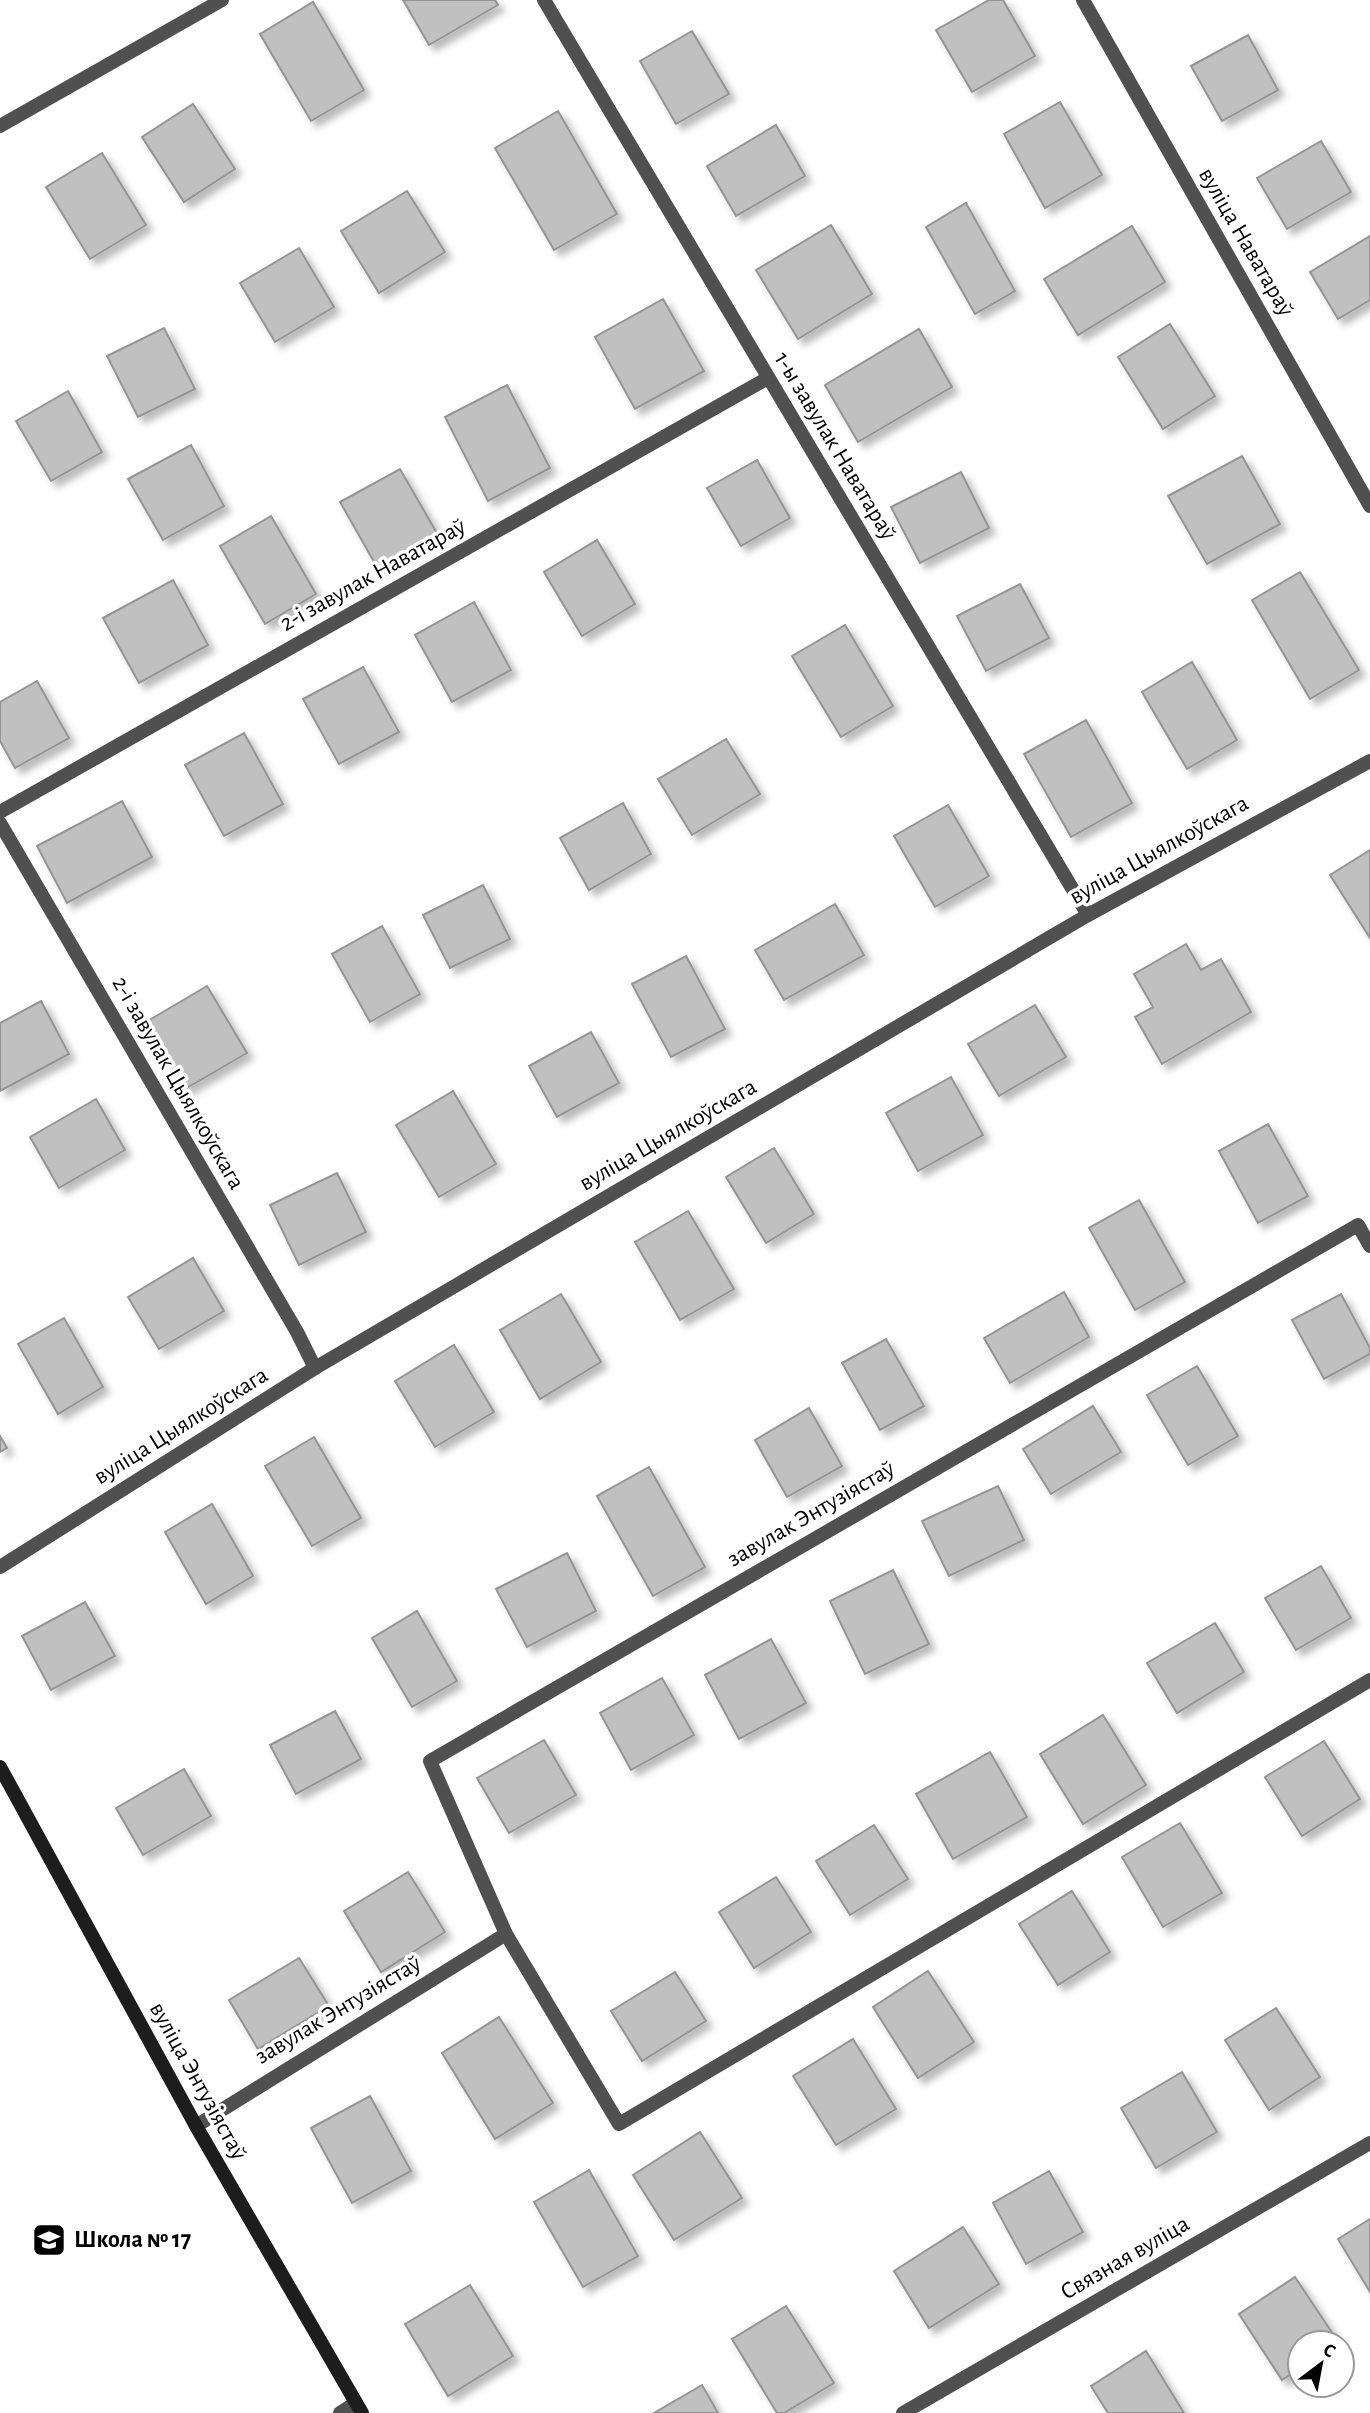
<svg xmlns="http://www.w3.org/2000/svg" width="1370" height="2413" font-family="'Alegreya Sans',sans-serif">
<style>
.building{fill:#c0c0c0;stroke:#949494;stroke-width:2;filter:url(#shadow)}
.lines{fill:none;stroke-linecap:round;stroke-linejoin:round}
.service{stroke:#505050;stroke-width:14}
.minor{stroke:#505050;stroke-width:14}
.tertiary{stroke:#505050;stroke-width:14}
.secondary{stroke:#1d1d1d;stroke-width:14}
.labels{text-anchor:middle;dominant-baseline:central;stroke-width:7;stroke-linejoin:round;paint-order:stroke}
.street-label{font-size:24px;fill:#000;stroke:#fff}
.poi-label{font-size:24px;font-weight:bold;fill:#000;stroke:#fff;text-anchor:start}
</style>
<defs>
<filter id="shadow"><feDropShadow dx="6" dy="6" stdDeviation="3.5" flood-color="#0004"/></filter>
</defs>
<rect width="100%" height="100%" fill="#fff"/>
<g class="building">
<path d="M 403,0 L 495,0 L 498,5 L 429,45 Z"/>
<path d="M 989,0 L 1003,0 L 1035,56 L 972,92 L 936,30 Z"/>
<path d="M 313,2 L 364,90 L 311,121 L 260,34 Z"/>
<path d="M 692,31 L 729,94 L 676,124 L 640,61 Z"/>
<path d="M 1248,35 L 1278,90 L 1222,121 L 1191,66 Z"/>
<path d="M 1060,102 L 1102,175 L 1045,208 L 1004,134 Z"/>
<path d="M 193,104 L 235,169 L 184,202 L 142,137 Z"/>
<path d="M 558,111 L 617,214 L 554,250 L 495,148 Z"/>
<path d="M 776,125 L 805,176 L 736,216 L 707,166 Z"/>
<path d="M 1321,141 L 1351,192 L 1287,229 L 1257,178 Z"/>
<path d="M 102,153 L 146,225 L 90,259 L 46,187 Z"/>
<path d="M 407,191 L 445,252 L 379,293 L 341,231 Z"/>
<path d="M 966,203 L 1015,291 L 975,314 L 926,227 Z"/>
<path d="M 831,225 L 872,294 L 798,339 L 756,270 Z"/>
<path d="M 1132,226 L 1165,282 L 1078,335 L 1044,279 Z"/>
<path d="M 1370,236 L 1370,300 L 1338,319 L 1310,272 Z"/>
<path d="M 299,248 L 334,307 L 275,342 L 240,283 Z"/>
<path d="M 663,299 L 704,371 L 635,409 L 595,337 Z"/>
<path d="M 1170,324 L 1215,396 L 1163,429 L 1118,357 Z"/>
<path d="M 164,328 L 195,389 L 138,417 L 107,356 Z"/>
<path d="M 919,329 L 952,387 L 858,442 L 825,385 Z"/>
<path d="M 507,385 L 550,468 L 488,501 L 445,417 Z"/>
<path d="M 68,391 L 102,452 L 51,481 L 16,421 Z"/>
<path d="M 191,445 L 224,506 L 163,540 L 128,479 Z"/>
<path d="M 1242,456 L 1280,524 L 1207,564 L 1168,496 Z"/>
<path d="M 757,460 L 790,518 L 741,546 L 707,488 Z"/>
<path d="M 400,469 L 438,535 L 378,569 L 340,502 Z"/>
<path d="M 961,472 L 989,528 L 920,563 L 891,507 Z"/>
<path d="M 271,516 L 316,594 L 265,624 L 220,546 Z"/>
<path d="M 597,540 L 635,604 L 582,636 L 544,572 Z"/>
<path d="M 1300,572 L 1359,670 L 1310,699 L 1252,600 Z"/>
<path d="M 173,580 L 208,645 L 139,683 L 103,618 Z"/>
<path d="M 1020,584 L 1049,638 L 986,671 L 957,616 Z"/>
<path d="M 474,602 L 511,670 L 452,702 L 415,635 Z"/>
<path d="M 845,625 L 893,706 L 841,737 L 792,656 Z"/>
<path d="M 1192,662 L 1237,740 L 1187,769 L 1142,692 Z"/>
<path d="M 363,667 L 399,732 L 339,764 L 303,699 Z"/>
<path d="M 37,681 L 69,738 L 15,768 L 0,741 L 0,702 Z"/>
<path d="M 1086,720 L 1132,803 L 1071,837 L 1024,754 Z"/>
<path d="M 244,733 L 283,804 L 224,836 L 185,765 Z"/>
<path d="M 726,739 L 760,794 L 692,835 L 658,779 Z"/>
<path d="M 122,801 L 152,857 L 67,903 L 37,846 Z"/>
<path d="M 623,803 L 651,854 L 589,890 L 560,838 Z"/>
<path d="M 948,805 L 989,876 L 935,907 L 894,836 Z"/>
<path d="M 1370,850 L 1370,938 L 1330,875 Z"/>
<path d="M 483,885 L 510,939 L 450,968 L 423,915 Z"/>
<path d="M 835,904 L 864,955 L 784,1000 L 755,950 Z"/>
<path d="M 382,926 L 420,994 L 370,1022 L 332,954 Z"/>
<path d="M 1186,944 L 1201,970 L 1221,959 L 1251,1012 L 1162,1064 L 1135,1017 L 1153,1007 L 1134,974 Z"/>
<path d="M 686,956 L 725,1029 L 671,1057 L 632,984 Z"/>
<path d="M 207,986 L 247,1053 L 185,1089 L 146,1022 Z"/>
<path d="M 41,1001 L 69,1054 L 0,1091 L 0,1023 Z"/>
<path d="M 1035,1005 L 1066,1057 L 999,1096 L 968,1044 Z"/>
<path d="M 591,1032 L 619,1083 L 557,1117 L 529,1066 Z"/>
<path d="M 951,1077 L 983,1135 L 918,1171 L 886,1113 Z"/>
<path d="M 453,1091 L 496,1164 L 439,1197 L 396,1125 Z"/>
<path d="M 96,1099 L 125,1150 L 59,1188 L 30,1137 Z"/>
<path d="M 1268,1124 L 1308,1196 L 1258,1223 L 1219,1151 Z"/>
<path d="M 774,1148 L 814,1214 L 766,1243 L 726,1177 Z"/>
<path d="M 337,1173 L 366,1232 L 299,1265 L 270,1205 Z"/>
<path d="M 1139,1200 L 1185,1282 L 1135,1310 L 1089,1228 Z"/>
<path d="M 688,1211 L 734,1289 L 680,1320 L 635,1242 Z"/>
<path d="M 193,1258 L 224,1311 L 159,1349 L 128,1297 Z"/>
<path d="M 1064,1292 L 1089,1337 L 1010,1383 L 984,1338 Z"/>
<path d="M 561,1294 L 601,1362 L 540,1399 L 500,1330 Z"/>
<path d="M 1341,1294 L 1370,1348 L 1370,1354 L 1324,1379 L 1292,1320 Z"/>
<path d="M 64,1318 L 103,1387 L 58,1414 L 18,1344 Z"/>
<path d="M 886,1339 L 924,1406 L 880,1430 L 842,1363 Z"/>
<path d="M 454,1345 L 494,1412 L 435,1447 L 395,1381 Z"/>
<path d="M 1197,1366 L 1238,1436 L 1188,1465 L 1147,1395 Z"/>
<path d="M 1093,1406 L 1121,1452 L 1051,1494 L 1023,1449 Z"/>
<path d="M 809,1408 L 842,1466 L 787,1497 L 755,1440 Z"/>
<path d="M 0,1436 L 7,1448 L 0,1452 Z"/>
<path d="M 314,1437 L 361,1518 L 312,1546 L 265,1466 Z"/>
<path d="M 649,1467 L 705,1567 L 653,1596 L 597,1496 Z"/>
<path d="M 998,1486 L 1024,1540 L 949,1576 L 922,1521 Z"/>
<path d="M 212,1504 L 253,1576 L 206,1604 L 165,1532 Z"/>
<path d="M 567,1553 L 596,1611 L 527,1647 L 496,1589 Z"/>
<path d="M 1321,1566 L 1351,1618 L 1296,1650 L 1265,1598 Z"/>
<path d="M 893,1570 L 929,1644 L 865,1674 L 830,1601 Z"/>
<path d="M 85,1602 L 115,1656 L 51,1690 L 22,1636 Z"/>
<path d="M 417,1611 L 457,1681 L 412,1707 L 372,1638 Z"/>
<path d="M 1215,1623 L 1244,1672 L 1177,1713 L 1147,1663 Z"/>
<path d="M 771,1639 L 806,1703 L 739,1739 L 705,1675 Z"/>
<path d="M 662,1678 L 694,1735 L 631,1770 L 600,1713 Z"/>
<path d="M 335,1711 L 361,1759 L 296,1794 L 270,1745 Z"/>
<path d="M 1103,1715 L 1146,1785 L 1083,1824 L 1040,1754 Z"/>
<path d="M 544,1740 L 576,1795 L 509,1833 L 477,1778 Z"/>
<path d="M 1324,1741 L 1360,1799 L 1302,1836 L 1265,1777 Z"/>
<path d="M 990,1752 L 1027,1817 L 953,1859 L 916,1794 Z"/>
<path d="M 184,1769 L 211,1816 L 143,1855 L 116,1808 Z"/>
<path d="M 1180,1823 L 1222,1893 L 1163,1927 L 1122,1857 Z"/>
<path d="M 874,1825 L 908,1879 L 850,1915 L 816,1861 Z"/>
<path d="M 408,1872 L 445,1932 L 381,1972 L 344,1911 Z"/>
<path d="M 776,1877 L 811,1932 L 754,1968 L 719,1912 Z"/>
<path d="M 1072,1891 L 1110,1952 L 1058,1985 L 1019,1924 Z"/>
<path d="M 299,1958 L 329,2006 L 258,2049 L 229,2000 Z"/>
<path d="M 928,1971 L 974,2042 L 918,2078 L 873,2007 Z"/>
<path d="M 675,1972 L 706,2021 L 642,2061 L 611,2011 Z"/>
<path d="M 1276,2008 L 1320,2077 L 1269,2110 L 1225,2040 Z"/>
<path d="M 499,2017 L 553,2103 L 495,2139 L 442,2053 Z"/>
<path d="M 853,2039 L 896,2109 L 836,2145 L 793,2076 Z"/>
<path d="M 1182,2072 L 1217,2132 L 1156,2168 L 1121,2108 Z"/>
<path d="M 370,2096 L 411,2171 L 352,2203 L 311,2128 Z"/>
<path d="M 700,2132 L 742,2198 L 674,2240 L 633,2175 Z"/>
<path d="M 589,2170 L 638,2256 L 583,2287 L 534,2202 Z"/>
<path d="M 1049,2171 L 1083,2232 L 1026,2264 L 993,2203 Z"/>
<path d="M 1370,2219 L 1370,2292 L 1338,2239 Z"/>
<path d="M 963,2227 L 999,2284 L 929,2328 L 894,2271 Z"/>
<path d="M 1295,2277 L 1339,2343 L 1300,2343 L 1300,2368 L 1282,2380 L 1239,2314 Z"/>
<path d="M 470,2285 L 513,2356 L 448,2396 L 405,2324 Z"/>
<path d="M 786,2306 L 834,2383 L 784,2413 L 777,2413 L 732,2339 Z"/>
<path d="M 1146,2351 L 1184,2413 L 1108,2413 L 1091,2386 Z"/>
<path d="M 702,2385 L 718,2413 L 654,2413 Z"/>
</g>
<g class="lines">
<path class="service" d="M 340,2413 L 356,2403"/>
<g class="minor">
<path d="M 544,0 L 1088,915"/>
<path d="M 1083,0 L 1370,506"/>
<path d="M 0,126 L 222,0"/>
<path d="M 0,812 L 768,378"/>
<path d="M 0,823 L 297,1332 L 315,1368"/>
<path d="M 1370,1246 L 1358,1225 L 430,1761 L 506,1934 L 619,2124 L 1370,1680"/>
<path d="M 196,2126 L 506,1934"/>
<path d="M 903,2413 L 1370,2143"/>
</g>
<path class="tertiary" d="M 0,1567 L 315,1368 L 1088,915 L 1370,761"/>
<path class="secondary" d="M 0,1767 L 196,2126 L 362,2413"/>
</g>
<defs>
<symbol id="school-square" viewBox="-11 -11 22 22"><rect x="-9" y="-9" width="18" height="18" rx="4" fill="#000" stroke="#fff"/><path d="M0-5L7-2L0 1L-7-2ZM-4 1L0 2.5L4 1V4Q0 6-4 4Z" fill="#fff"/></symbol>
</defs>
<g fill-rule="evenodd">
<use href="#school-square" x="30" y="2221" width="38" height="38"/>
</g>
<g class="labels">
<g class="street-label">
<text transform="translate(1246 242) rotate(60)">вуліца Наватараў</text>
<text transform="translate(835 446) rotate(59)">1-ы завулак Наватараў</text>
<text transform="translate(373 575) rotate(-29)">2-і завулак Наватараў</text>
<text transform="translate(1159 850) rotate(-29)">вуліца Цыялкоўскага</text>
<text transform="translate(178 1083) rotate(60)">2-і завулак Цыялкоўскага</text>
<text transform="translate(668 1135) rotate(-30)">вуліца Цыялкоўскага</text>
<text transform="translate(181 1426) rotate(-32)">вуліца Цыялкоўскага</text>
<text transform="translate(811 1514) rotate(-30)">завулак Энтузіястаў</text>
<text transform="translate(338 2010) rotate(-31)">завулак Энтузіястаў</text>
<text transform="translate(198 2081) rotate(61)">вуліца Энтузіястаў</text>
<text transform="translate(1125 2258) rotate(-30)">Связная вуліца</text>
</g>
<g class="poi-label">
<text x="74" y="2240">Школа № 17</text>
</g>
</g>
<g transform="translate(1321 2364) rotate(32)"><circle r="33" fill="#ffffff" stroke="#999999" stroke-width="2"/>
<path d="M0-5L12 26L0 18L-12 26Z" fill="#000000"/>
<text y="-10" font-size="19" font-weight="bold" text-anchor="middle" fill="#000000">С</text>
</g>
</svg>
